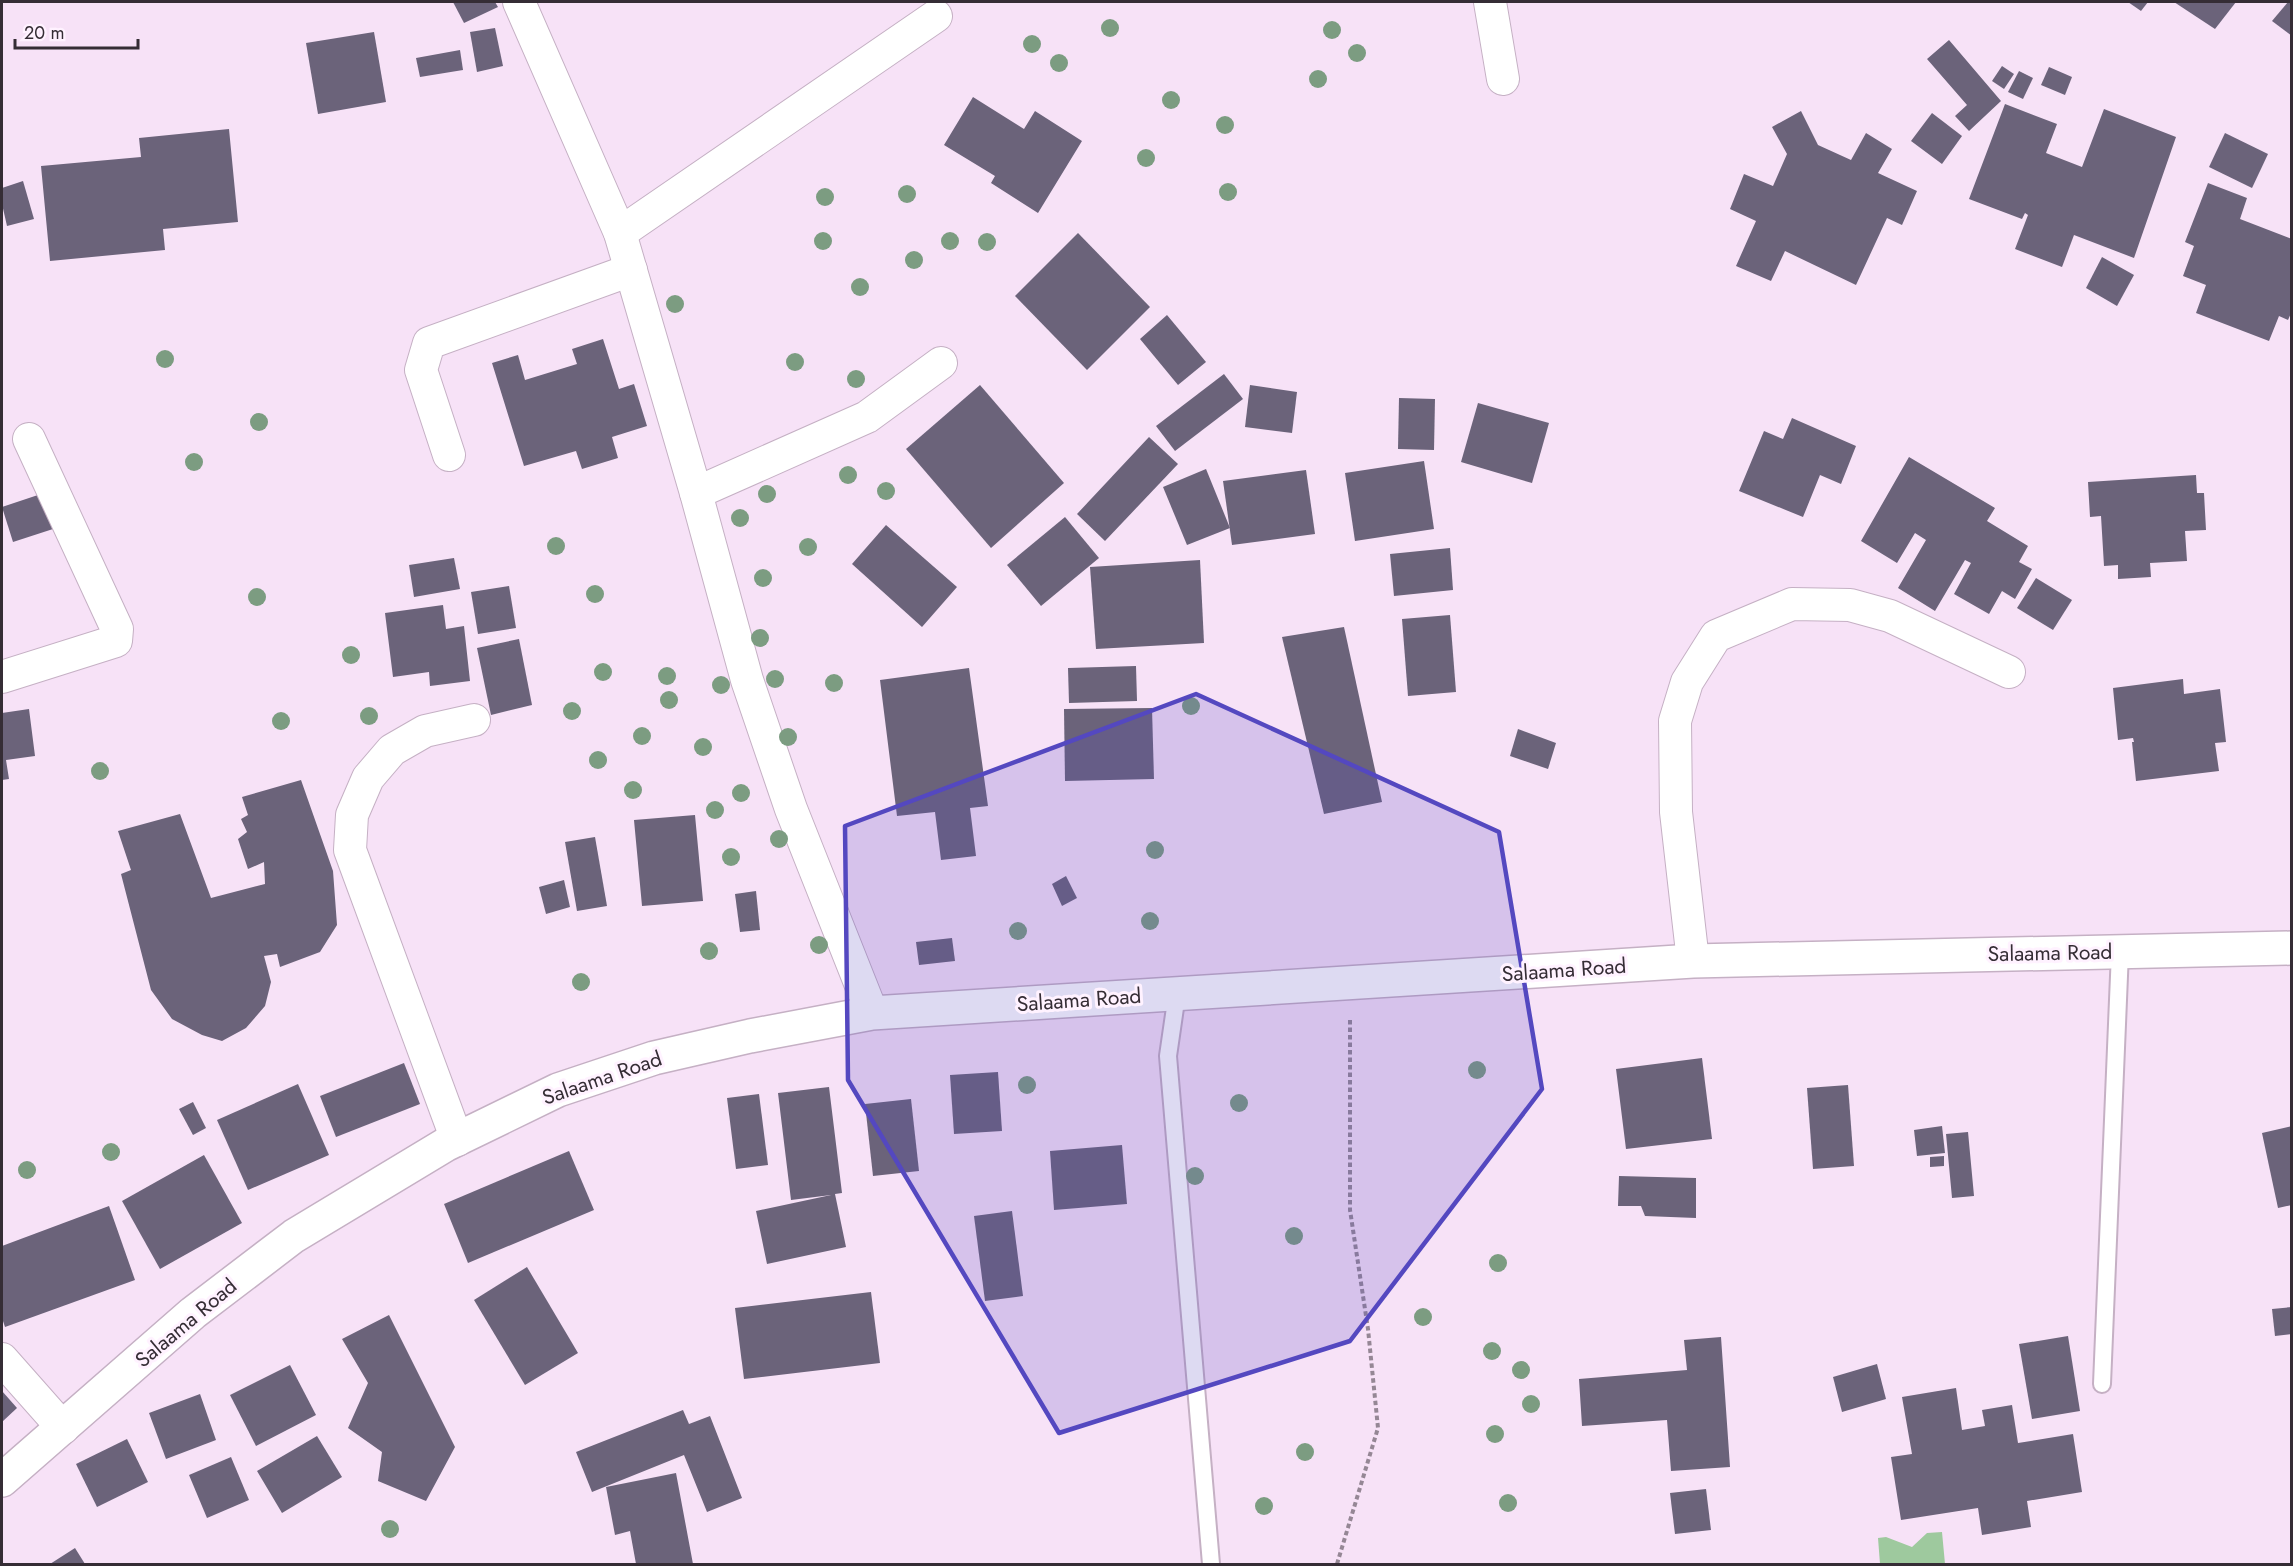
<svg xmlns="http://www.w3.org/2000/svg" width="2293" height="1566" font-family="Jost,sans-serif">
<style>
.green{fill:#9ec99e}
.building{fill:#6b637a}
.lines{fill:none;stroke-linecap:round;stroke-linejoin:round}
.lane-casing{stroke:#c5b0c4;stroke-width:20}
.street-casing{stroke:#c5b0c4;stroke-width:34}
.secondary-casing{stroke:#c5b0c4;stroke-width:36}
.path{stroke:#958795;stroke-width:4;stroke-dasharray:4.5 3;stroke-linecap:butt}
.lane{stroke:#fff;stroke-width:16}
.street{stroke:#fff;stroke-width:32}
.secondary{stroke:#fff;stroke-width:33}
.tree{fill:#7c9c81}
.marked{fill:#5448c0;fill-opacity:0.2;stroke:#5448c0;stroke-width:4.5;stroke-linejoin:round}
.labels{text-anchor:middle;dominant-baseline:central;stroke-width:6;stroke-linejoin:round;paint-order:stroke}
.street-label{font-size:21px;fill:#352d35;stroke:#fff2ff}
</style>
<rect width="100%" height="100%" fill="#f7e2f7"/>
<path class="green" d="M 1942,1532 L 1945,1564 L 1880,1564 L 1878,1538 L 1886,1537 L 1912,1547 L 1927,1533 Z"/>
<g class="building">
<path d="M 453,2 L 495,2 L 498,7 L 464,23 Z"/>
<path d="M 2128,2 L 2148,2 L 2141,11 Z"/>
<path d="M 2174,2 L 2236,2 L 2215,29 Z"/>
<path d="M 2288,2 L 2292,2 L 2292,36 L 2272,21 Z"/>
<path d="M 495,28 L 503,66 L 477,72 L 470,32 Z"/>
<path d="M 374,32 L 386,102 L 318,114 L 306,43 Z"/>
<path d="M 1949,40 L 2001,101 L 1969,131 L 1955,116 L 1967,105 L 1927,59 Z"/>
<path d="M 460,50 L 463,70 L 420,77 L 416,58 Z"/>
<path d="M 2002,66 L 2014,74 L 2004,89 L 1992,81 Z"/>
<path d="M 2049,67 L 2072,77 L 2065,95 L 2041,85 Z"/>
<path d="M 2019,71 L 2033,78 L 2023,99 L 2008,92 Z"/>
<path d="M 973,97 L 1024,129 L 1035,111 L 1082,141 L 1038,213 L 991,183 L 995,176 L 944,145 Z"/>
<path d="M 2005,104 L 2057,124 L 2046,153 L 2082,167 L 2104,109 L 2176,137 L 2134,258 L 2074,235 L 2062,267 L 2015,249 L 2028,215 L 2025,213 L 2022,219 L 1969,199 Z"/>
<path d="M 1801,111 L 1818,145 L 1851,160 L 1866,133 L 1892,149 L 1878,173 L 1917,191 L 1902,225 L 1887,218 L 1856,285 L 1785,251 L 1771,281 L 1736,266 L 1756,221 L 1730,209 L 1744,174 L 1773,186 L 1787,154 L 1772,127 Z"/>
<path d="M 1932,113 L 1962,136 L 1942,164 L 1911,141 Z"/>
<path d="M 229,129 L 238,222 L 163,229 L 165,250 L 50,261 L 41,166 L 141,157 L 139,138 Z"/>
<path d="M 2225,133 L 2268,154 L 2252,188 L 2209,167 Z"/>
<path d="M 23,181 L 34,219 L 7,226 L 2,204 L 2,188 Z"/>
<path d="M 2208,183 L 2247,198 L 2240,219 L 2292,239 L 2292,311 L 2288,320 L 2279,316 L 2269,341 L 2196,313 L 2206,285 L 2183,276 L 2194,246 L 2185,242 Z"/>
<path d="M 1078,233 L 1150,307 L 1087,370 L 1015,296 Z"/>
<path d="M 2102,257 L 2134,275 L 2117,306 L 2086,288 Z"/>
<path d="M 1167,315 L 1206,362 L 1178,385 L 1140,339 Z"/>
<path d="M 603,339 L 619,389 L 634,384 L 647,426 L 612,437 L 618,458 L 582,469 L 576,451 L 524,466 L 492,363 L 518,355 L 525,380 L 577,364 L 572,349 Z"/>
<path d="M 1224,374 L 1243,399 L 1175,451 L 1156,426 Z"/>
<path d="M 980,385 L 1064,483 L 991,548 L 906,449 Z"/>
<path d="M 1250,385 L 1297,392 L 1292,433 L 1245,427 Z"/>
<path d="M 1399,398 L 1435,399 L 1434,450 L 1398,449 Z"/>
<path d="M 1478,403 L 1549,423 L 1532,483 L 1461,462 Z"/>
<path d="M 1792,418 L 1856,446 L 1841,484 L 1820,475 L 1803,517 L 1739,491 L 1764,431 L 1783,439 Z"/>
<path d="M 1149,437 L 1178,464 L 1105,541 L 1077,514 Z"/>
<path d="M 1909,457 L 1995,508 L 1987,521 L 2028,546 L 2019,562 L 2032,569 L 2015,599 L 2002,591 L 1989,614 L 1954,594 L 1971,563 L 1965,560 L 1935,611 L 1898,588 L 1926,540 L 1915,533 L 1897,563 L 1861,541 Z"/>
<path d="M 1424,461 L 1434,529 L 1355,541 L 1345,473 Z"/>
<path d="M 1206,469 L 1230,528 L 1187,545 L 1163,487 Z"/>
<path d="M 1306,470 L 1315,534 L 1232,545 L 1223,481 Z"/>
<path d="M 2196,475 L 2197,493 L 2204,493 L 2206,530 L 2185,531 L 2187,561 L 2150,563 L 2151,577 L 2118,579 L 2118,565 L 2104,566 L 2101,516 L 2090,517 L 2088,482 Z"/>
<path d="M 41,494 L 53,529 L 13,542 L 2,507 Z"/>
<path d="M 1065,517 L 1099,558 L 1041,606 L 1007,565 Z"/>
<path d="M 886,525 L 957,587 L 922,627 L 852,564 Z"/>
<path d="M 1450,548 L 1453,590 L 1394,596 L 1390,554 Z"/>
<path d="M 454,558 L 460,589 L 414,597 L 409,565 Z"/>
<path d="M 1200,560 L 1204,643 L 1096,649 L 1090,567 Z"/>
<path d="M 2036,578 L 2072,600 L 2053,630 L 2017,608 Z"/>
<path d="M 509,586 L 516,628 L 478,634 L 471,592 Z"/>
<path d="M 443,605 L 446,629 L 464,626 L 470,681 L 430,686 L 429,672 L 393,677 L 385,613 Z"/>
<path d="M 1450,615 L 1456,692 L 1408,696 L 1402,619 Z"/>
<path d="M 1344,627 L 1382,802 L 1324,814 L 1282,637 Z"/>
<path d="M 519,639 L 532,705 L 491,715 L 477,648 Z"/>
<path d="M 1136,666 L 1137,701 L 1069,703 L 1068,668 Z"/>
<path d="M 969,668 L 988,806 L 970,808 L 976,856 L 941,860 L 935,812 L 897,816 L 880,680 Z"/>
<path d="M 2183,679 L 2184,694 L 2220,689 L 2226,742 L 2215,743 L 2219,771 L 2136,781 L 2132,742 L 2134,742 L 2133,738 L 2118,740 L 2113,688 Z"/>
<path d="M 1152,708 L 1154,779 L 1065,781 L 1064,709 Z"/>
<path d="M 29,709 L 35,756 L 6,760 L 9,779 L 2,780 L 2,713 Z"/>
<path d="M 1518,729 L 1556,743 L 1548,769 L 1510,756 Z"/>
<path d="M 301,780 L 333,871 L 337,925 L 320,952 L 280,967 L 277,954 L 264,956 L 271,982 L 265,1006 L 246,1028 L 222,1041 L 202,1035 L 172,1019 L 151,990 L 121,874 L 131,870 L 118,831 L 180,814 L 211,898 L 265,884 L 264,862 L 248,869 L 238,839 L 247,832 L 241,819 L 248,815 L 242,797 Z"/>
<path d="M 695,815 L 703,901 L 642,906 L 634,820 Z"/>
<path d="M 595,837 L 607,906 L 577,911 L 565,842 Z"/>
<path d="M 1066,876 L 1077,898 L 1062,906 L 1052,884 Z"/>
<path d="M 564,880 L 570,907 L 546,914 L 539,887 Z"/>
<path d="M 756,891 L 760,930 L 740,932 L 735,894 Z"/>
<path d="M 952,938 L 955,961 L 919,965 L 916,942 Z"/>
<path d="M 1702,1058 L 1712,1139 L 1626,1149 L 1616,1069 Z"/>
<path d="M 404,1063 L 420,1104 L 336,1137 L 320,1096 Z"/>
<path d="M 998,1072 L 1002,1131 L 954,1134 L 950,1075 Z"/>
<path d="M 298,1084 L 329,1155 L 248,1190 L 217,1120 Z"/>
<path d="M 1848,1085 L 1854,1166 L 1813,1169 L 1807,1088 Z"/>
<path d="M 829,1087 L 842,1193 L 835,1194 L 846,1247 L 767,1264 L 756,1211 L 831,1195 L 791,1200 L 778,1093 Z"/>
<path d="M 759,1094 L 768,1165 L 736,1169 L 727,1098 Z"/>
<path d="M 911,1099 L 919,1171 L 873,1176 L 865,1104 Z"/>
<path d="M 193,1102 L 206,1128 L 193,1135 L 179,1109 Z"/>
<path d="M 1942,1126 L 1945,1153 L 1917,1156 L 1914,1130 Z"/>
<path d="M 2292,1126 L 2292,1205 L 2278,1208 L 2262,1133 Z"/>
<path d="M 1968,1132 L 1974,1196 L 1952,1198 L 1946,1134 Z"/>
<path d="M 1122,1145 L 1127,1204 L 1054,1210 L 1050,1151 Z"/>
<path d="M 569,1151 L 594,1210 L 468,1263 L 444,1204 Z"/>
<path d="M 204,1155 L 242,1223 L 160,1269 L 122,1201 Z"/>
<path d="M 1944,1156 L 1944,1166 L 1930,1167 L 1930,1157 Z"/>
<path d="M 1619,1176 L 1696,1178 L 1696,1218 L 1645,1216 L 1641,1206 L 1618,1206 Z"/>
<path d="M 109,1206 L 135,1280 L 5,1327 L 2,1318 L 2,1246 Z"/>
<path d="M 1012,1211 L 1023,1296 L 985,1301 L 974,1216 Z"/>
<path d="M 527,1267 L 578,1353 L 525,1385 L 474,1300 Z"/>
<path d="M 871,1292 L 880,1363 L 744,1379 L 735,1308 Z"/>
<path d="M 2292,1307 L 2292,1334 L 2275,1336 L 2272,1309 Z"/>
<path d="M 389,1315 L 455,1447 L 426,1501 L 378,1481 L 382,1452 L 348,1428 L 368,1383 L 342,1339 Z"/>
<path d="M 2068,1336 L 2080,1411 L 2032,1419 L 2019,1344 Z"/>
<path d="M 1721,1337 L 1730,1467 L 1671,1471 L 1667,1420 L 1582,1426 L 1579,1379 L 1687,1370 L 1684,1340 Z"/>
<path d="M 1877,1364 L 1886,1399 L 1842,1412 L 1833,1377 Z"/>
<path d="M 290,1365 L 316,1415 L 256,1446 L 230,1395 Z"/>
<path d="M 1956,1388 L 1962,1430 L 1985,1426 L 1982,1410 L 2012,1405 L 2018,1443 L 2073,1434 L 2082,1492 L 2027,1501 L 2031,1527 L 1982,1535 L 1978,1508 L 1901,1520 L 1891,1457 L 1912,1454 L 1902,1397 Z"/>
<path d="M 2,1391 L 17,1408 L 2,1422 Z"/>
<path d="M 200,1394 L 216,1440 L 166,1459 L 149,1413 Z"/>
<path d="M 683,1410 L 689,1424 L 710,1416 L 742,1498 L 707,1512 L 684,1455 L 592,1492 L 576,1452 Z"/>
<path d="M 317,1436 L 342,1477 L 282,1513 L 257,1471 Z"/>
<path d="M 127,1439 L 148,1482 L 97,1507 L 76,1464 Z"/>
<path d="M 231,1457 L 249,1500 L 207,1518 L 189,1475 Z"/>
<path d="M 676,1473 L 693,1564 L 636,1564 L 630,1531 L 615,1535 L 606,1487 Z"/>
<path d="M 1706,1489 L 1711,1530 L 1675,1534 L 1670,1493 Z"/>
<path d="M 75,1548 L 85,1564 L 50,1564 Z"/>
</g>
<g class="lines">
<defs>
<g id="lane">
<path d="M 1177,994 L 1168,1056 L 1211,1564"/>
<path d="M 2102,1384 L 2120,952"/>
</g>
<g id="street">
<path d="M 519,2 L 620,233 L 696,493 L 747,680 L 791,809 L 872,1013"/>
<path d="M 1490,2 L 1503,79"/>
<path d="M 620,233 L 936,16"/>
<path d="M 449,455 L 421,370 L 429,343 L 631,270"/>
<path d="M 696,493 L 867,417 L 941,363"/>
<path d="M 2,677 L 116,641 L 117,629 L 29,439"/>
<path d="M 1693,961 L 1676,812 L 1675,721 L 1687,682 L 1716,636 L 1792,604 L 1850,605 L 1890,616 L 2009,672"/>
<path d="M 457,1140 L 350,850 L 352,815 L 368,778 L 392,750 L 425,731 L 474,720"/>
<path d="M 2,1359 L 63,1428"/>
</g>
<path id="secondary" d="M 2,1480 L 193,1313 L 294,1236 L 445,1145 L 558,1090 L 654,1058 L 750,1036 L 872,1013 L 1693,961 L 2292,948"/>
</defs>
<use href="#lane" class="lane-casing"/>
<use href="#street" class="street-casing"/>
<use href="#secondary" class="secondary-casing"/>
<path class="path" d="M 1337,1564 L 1378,1428 L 1368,1329 L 1350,1210 L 1350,1020"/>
<use href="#lane" class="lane"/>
<use href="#street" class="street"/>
<use href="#secondary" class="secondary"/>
</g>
<g class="tree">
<circle cx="1110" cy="28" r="9"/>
<circle cx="1332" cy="30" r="9"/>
<circle cx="1032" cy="44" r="9"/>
<circle cx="1357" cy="53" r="9"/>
<circle cx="1059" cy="63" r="9"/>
<circle cx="1318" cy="79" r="9"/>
<circle cx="1171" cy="100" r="9"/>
<circle cx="1225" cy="125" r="9"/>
<circle cx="1146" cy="158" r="9"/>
<circle cx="1228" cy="192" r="9"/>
<circle cx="907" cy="194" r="9"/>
<circle cx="825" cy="197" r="9"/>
<circle cx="823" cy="241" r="9"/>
<circle cx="950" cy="241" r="9"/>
<circle cx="987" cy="242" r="9"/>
<circle cx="914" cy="260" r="9"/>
<circle cx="860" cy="287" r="9"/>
<circle cx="675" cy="304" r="9"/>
<circle cx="165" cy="359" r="9"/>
<circle cx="795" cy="362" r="9"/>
<circle cx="856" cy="379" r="9"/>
<circle cx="259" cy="422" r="9"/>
<circle cx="194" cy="462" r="9"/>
<circle cx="848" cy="475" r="9"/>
<circle cx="886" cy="491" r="9"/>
<circle cx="767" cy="494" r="9"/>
<circle cx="740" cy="518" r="9"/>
<circle cx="556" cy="546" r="9"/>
<circle cx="808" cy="547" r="9"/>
<circle cx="763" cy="578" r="9"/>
<circle cx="595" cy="594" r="9"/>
<circle cx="257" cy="597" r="9"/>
<circle cx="760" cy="638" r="9"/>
<circle cx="351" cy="655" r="9"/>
<circle cx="603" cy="672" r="9"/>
<circle cx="667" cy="676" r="9"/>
<circle cx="775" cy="679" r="9"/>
<circle cx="834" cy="683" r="9"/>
<circle cx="721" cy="685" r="9"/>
<circle cx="669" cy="700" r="9"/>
<circle cx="1191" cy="706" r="9"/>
<circle cx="572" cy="711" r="9"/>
<circle cx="369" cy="716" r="9"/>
<circle cx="281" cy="721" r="9"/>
<circle cx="642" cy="736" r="9"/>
<circle cx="788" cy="737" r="9"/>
<circle cx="703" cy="747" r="9"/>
<circle cx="598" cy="760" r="9"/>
<circle cx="100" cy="771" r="9"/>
<circle cx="633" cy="790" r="9"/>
<circle cx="741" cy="793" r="9"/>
<circle cx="715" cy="810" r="9"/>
<circle cx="779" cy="839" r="9"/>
<circle cx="1155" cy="850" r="9"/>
<circle cx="731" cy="857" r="9"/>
<circle cx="1150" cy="921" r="9"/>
<circle cx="1018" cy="931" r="9"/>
<circle cx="819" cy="945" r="9"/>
<circle cx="709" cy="951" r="9"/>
<circle cx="581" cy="982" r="9"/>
<circle cx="1477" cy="1070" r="9"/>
<circle cx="1027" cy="1085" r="9"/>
<circle cx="1239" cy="1103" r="9"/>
<circle cx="111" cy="1152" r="9"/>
<circle cx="27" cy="1170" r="9"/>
<circle cx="1195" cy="1176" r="9"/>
<circle cx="1294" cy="1236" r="9"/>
<circle cx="1498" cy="1263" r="9"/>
<circle cx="1423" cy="1317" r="9"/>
<circle cx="1492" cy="1351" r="9"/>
<circle cx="1521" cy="1370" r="9"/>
<circle cx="1531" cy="1404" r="9"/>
<circle cx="1495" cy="1434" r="9"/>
<circle cx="1305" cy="1452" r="9"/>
<circle cx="1508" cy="1503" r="9"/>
<circle cx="1264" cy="1506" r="9"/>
<circle cx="390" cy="1529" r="9"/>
</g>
<path class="marked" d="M 1196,694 L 1499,832 L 1542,1089 L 1350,1341 L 1059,1433 L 848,1080 L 845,826 Z"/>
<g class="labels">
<g class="street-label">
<text transform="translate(2050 953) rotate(-1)">Salaama Road</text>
<text transform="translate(1564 970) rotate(-4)">Salaama Road</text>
<text transform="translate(1079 1000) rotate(-4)">Salaama Road</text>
<text transform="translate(602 1078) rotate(-19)">Salaama Road</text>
<text transform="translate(186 1323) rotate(-40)">Salaama Road</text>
</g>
</g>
<rect width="2293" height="1566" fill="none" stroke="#352d35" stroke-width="6"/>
<path d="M15 39v9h123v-9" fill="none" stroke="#352d35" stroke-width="3"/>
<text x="24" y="39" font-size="18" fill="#352d35" stroke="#fff2ff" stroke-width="4.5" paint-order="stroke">20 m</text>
</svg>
